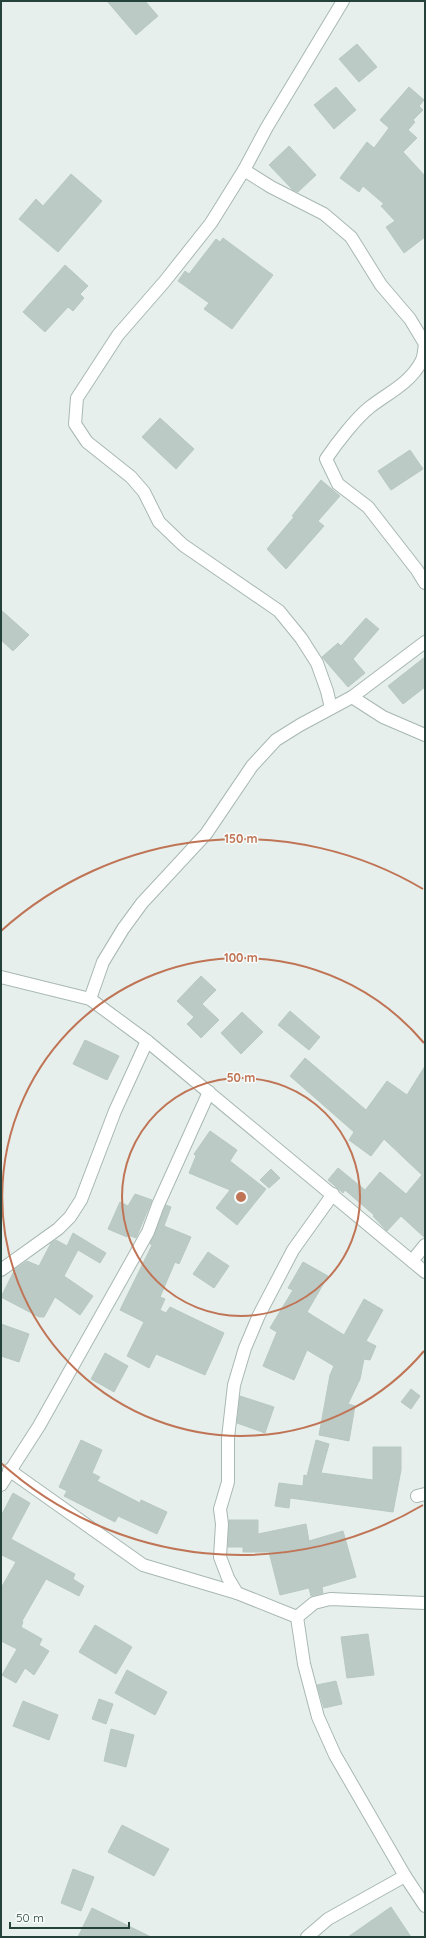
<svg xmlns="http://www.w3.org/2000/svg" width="426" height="1938" font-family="Quicksand,sans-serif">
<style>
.building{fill:#bbcac4;stroke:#b8c9c2}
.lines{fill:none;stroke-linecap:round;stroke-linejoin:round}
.street-casing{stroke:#a8b8b2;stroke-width:14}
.street{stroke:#fff;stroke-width:12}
.ring{fill:none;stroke:#c07456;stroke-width:2}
.centre{fill:#c07456;stroke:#f7fbf9;stroke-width:2}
.ring-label{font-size:12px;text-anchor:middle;font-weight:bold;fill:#c07456;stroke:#f7fbf9;stroke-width:3;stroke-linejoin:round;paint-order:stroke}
</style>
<rect width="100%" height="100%" fill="#e6efeb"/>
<g class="building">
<path d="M 107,1 L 145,1 L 158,16 L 136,35 Z"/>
<path d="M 357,44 L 377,67 L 359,82 L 339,59 Z"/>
<path d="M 336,87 L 356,110 L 334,129 L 314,105 Z"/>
<path d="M 409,87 L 424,100 L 419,106 L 423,110 L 413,120 L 415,122 L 408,130 L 417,138 L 403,152 L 425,176 L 425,237 L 404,253 L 386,227 L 395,221 L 381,206 L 384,204 L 363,186 L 359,192 L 340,178 L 367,142 L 374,148 L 389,128 L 380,120 Z"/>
<path d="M 289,146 L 316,175 L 298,192 L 293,190 L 269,165 Z"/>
<path d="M 71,174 L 102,201 L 58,252 L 19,219 L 36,199 L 43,206 Z"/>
<path d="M 223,238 L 273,275 L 232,329 L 204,309 L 209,303 L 178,281 L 185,271 L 189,274 L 216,239 L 220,242 Z"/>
<path d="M 65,265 L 88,286 L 80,294 L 84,298 L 73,311 L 68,307 L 45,332 L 23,312 Z"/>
<path d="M 160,418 L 194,449 L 176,469 L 142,437 Z"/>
<path d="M 410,450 L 423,469 L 391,490 L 378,471 Z"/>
<path d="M 321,480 L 340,496 L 318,521 L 324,526 L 286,569 L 267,549 L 294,517 L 292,516 Z"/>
<path d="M 1,610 L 29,635 L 13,651 L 1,640 Z"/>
<path d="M 366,618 L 379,629 L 353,659 L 365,673 L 348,687 L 322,657 L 338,643 L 341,646 Z"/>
<path d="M 425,657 L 425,687 L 403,704 L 388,686 Z"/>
<path d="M 201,976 L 216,990 L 202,1004 L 219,1020 L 201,1038 L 187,1024 L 194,1017 L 177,1001 Z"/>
<path d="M 290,1011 L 320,1037 L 309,1050 L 278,1025 Z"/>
<path d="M 242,1012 L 263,1032 L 241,1054 L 221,1033 Z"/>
<path d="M 85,1040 L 119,1056 L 107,1080 L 73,1064 Z"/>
<path d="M 305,1058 L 366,1110 L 387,1081 L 407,1095 L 425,1066 L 425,1238 L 401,1216 L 387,1231 L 373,1216 L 374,1215 L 345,1190 L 343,1193 L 328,1180 L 338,1168 L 365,1190 L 380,1172 L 406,1194 L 422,1175 L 384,1139 L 371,1156 L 349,1140 L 354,1132 L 290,1076 Z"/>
<path d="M 210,1131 L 237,1150 L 230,1161 L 266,1189 L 237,1225 L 216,1208 L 230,1190 L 189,1173 L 196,1156 L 194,1154 Z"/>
<path d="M 271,1169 L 280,1178 L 269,1188 L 260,1180 Z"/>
<path d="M 135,1194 L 152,1200 L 136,1238 L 128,1235 L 127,1237 L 108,1229 L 120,1202 L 128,1206 Z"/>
<path d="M 166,1205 L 171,1207 L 164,1226 L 191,1237 L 179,1264 L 175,1262 L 160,1297 L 165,1299 L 160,1310 L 166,1313 L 170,1307 L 224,1333 L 205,1375 L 156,1354 L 149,1368 L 127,1356 L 144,1322 L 120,1310 L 152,1245 L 150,1244 Z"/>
<path d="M 73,1233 L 106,1253 L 100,1263 L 78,1250 L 64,1276 L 93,1296 L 80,1315 L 55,1297 L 44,1317 L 39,1317 L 1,1297 L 15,1269 L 27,1261 L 39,1266 L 51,1243 L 56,1240 L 67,1246 Z"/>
<path d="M 208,1252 L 229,1266 L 214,1288 L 193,1274 Z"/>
<path d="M 303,1262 L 328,1276 L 307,1312 L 344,1335 L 364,1299 L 383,1310 L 366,1341 L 376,1346 L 370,1360 L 364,1359 L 360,1379 L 348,1404 L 355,1406 L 349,1441 L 319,1435 L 330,1375 L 334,1366 L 307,1350 L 294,1380 L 263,1366 L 277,1332 L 270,1328 L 293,1290 L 288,1288 Z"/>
<path d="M 1,1324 L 29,1334 L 19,1362 L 1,1356 Z"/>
<path d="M 105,1353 L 128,1366 L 114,1392 L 91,1379 Z"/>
<path d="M 411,1389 L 420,1396 L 411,1409 L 401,1402 Z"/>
<path d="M 240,1396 L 274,1407 L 265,1433 L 237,1423 Z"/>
<path d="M 81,1440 L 102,1450 L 92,1473 L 100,1477 L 97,1481 L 140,1503 L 141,1500 L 167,1512 L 157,1534 L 118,1516 L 115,1522 L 64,1496 L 67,1491 L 59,1487 Z"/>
<path d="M 316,1440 L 329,1444 L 321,1473 L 373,1480 L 373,1447 L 401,1447 L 401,1470 L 393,1512 L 290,1498 L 289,1508 L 275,1506 L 279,1483 L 303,1486 L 304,1475 L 307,1476 Z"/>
<path d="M 13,1493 L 30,1503 L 11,1539 L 75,1574 L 73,1579 L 84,1586 L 79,1596 L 46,1579 L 22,1621 L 23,1622 L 21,1627 L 42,1639 L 39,1645 L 49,1651 L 34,1675 L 25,1668 L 16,1683 L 2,1675 L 17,1649 L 1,1641 L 1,1588 L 16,1562 L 2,1555 L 1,1557 L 1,1516 Z"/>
<path d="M 229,1520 L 258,1520 L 258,1534 L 306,1524 L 309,1541 L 343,1531 L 356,1577 L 322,1587 L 323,1593 L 311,1596 L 309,1588 L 280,1595 L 269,1552 L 243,1552 L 243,1547 L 228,1547 Z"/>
<path d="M 95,1625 L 132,1647 L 116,1674 L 79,1652 Z"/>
<path d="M 368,1634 L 374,1675 L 347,1678 L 341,1637 Z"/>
<path d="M 127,1670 L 167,1692 L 155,1715 L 115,1693 Z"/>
<path d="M 336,1681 L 342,1704 L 324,1708 L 317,1685 Z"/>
<path d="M 99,1699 L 113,1704 L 106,1724 L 92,1719 Z"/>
<path d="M 23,1701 L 58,1715 L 49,1740 L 13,1726 Z"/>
<path d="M 111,1729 L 134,1735 L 126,1767 L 104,1761 Z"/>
<path d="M 122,1825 L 169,1849 L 154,1876 L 108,1852 Z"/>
<path d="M 73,1869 L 94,1877 L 81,1911 L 61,1903 Z"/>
<path d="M 391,1907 L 411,1937 L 348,1937 Z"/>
<path d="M 92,1908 L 151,1937 L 78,1937 Z"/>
</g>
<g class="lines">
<defs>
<g id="street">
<path d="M 244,170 L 271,187 L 324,214 L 351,237 L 381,285 L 410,319 L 425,344 C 424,350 424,357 421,362 C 410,383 388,393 370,407 C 356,418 336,444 326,459 L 338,484 L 368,507 L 417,570 L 425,583"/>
<path d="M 352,697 L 383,717 L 425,735"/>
<path d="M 331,708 L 327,691 L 317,663 L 301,638 L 279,611 L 183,545 L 159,522 L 144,492 L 131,477 L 87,442 L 75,424 L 77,398 L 118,335 L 165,281 L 211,223 L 244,170 L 267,127 L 343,1"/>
<path d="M 1,977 L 90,999 L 147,1041 L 425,1272"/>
<path d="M 90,999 L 103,962 L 123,929 L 142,903 L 206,834 L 252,766 L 276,740 L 300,725 L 352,697 L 425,642"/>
<path d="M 412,1261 L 425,1245"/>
<path d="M 1,1270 L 58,1229 L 70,1217 L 81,1200 L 115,1111 L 147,1041"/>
<path d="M 9,1470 L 143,1565 L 237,1593"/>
<path d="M 1,1485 L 39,1426 L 148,1232 L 158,1205 L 209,1092"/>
<path d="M 417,1496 L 425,1494"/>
<path d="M 297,1617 L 237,1593 L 228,1578 L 220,1557 L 222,1524 L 220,1509 L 228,1482 L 228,1438 L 234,1385 L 245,1348 L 259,1315 L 293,1250 L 333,1194"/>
<path d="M 297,1617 L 304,1664 L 318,1717 L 335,1755 L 405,1876 L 425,1906"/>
<path d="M 297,1617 L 314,1603 L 330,1599 L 425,1603"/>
<path d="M 307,1937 L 328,1919 L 405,1876"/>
</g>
</defs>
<use href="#street" class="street-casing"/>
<use href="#street" class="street"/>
</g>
<g class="ring">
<circle cx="241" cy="1197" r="119"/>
<path d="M424 1351A239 239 0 1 1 424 1043"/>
<path d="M423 1505A358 358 0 0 1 1 1463M1 931A358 358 0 0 1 423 889"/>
</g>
<circle cx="241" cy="1197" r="6" class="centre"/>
<g class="ring-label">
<text x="241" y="843">150 m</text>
<text x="241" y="962">100 m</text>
<text x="241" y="1082">50 m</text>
</g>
<rect width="426" height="1938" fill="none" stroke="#24423a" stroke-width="4"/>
<path d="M10 1922v6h119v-6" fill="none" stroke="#24423a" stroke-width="2"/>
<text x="16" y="1922" font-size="12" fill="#24423a" stroke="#f7fbf9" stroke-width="3" paint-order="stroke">50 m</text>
</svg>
